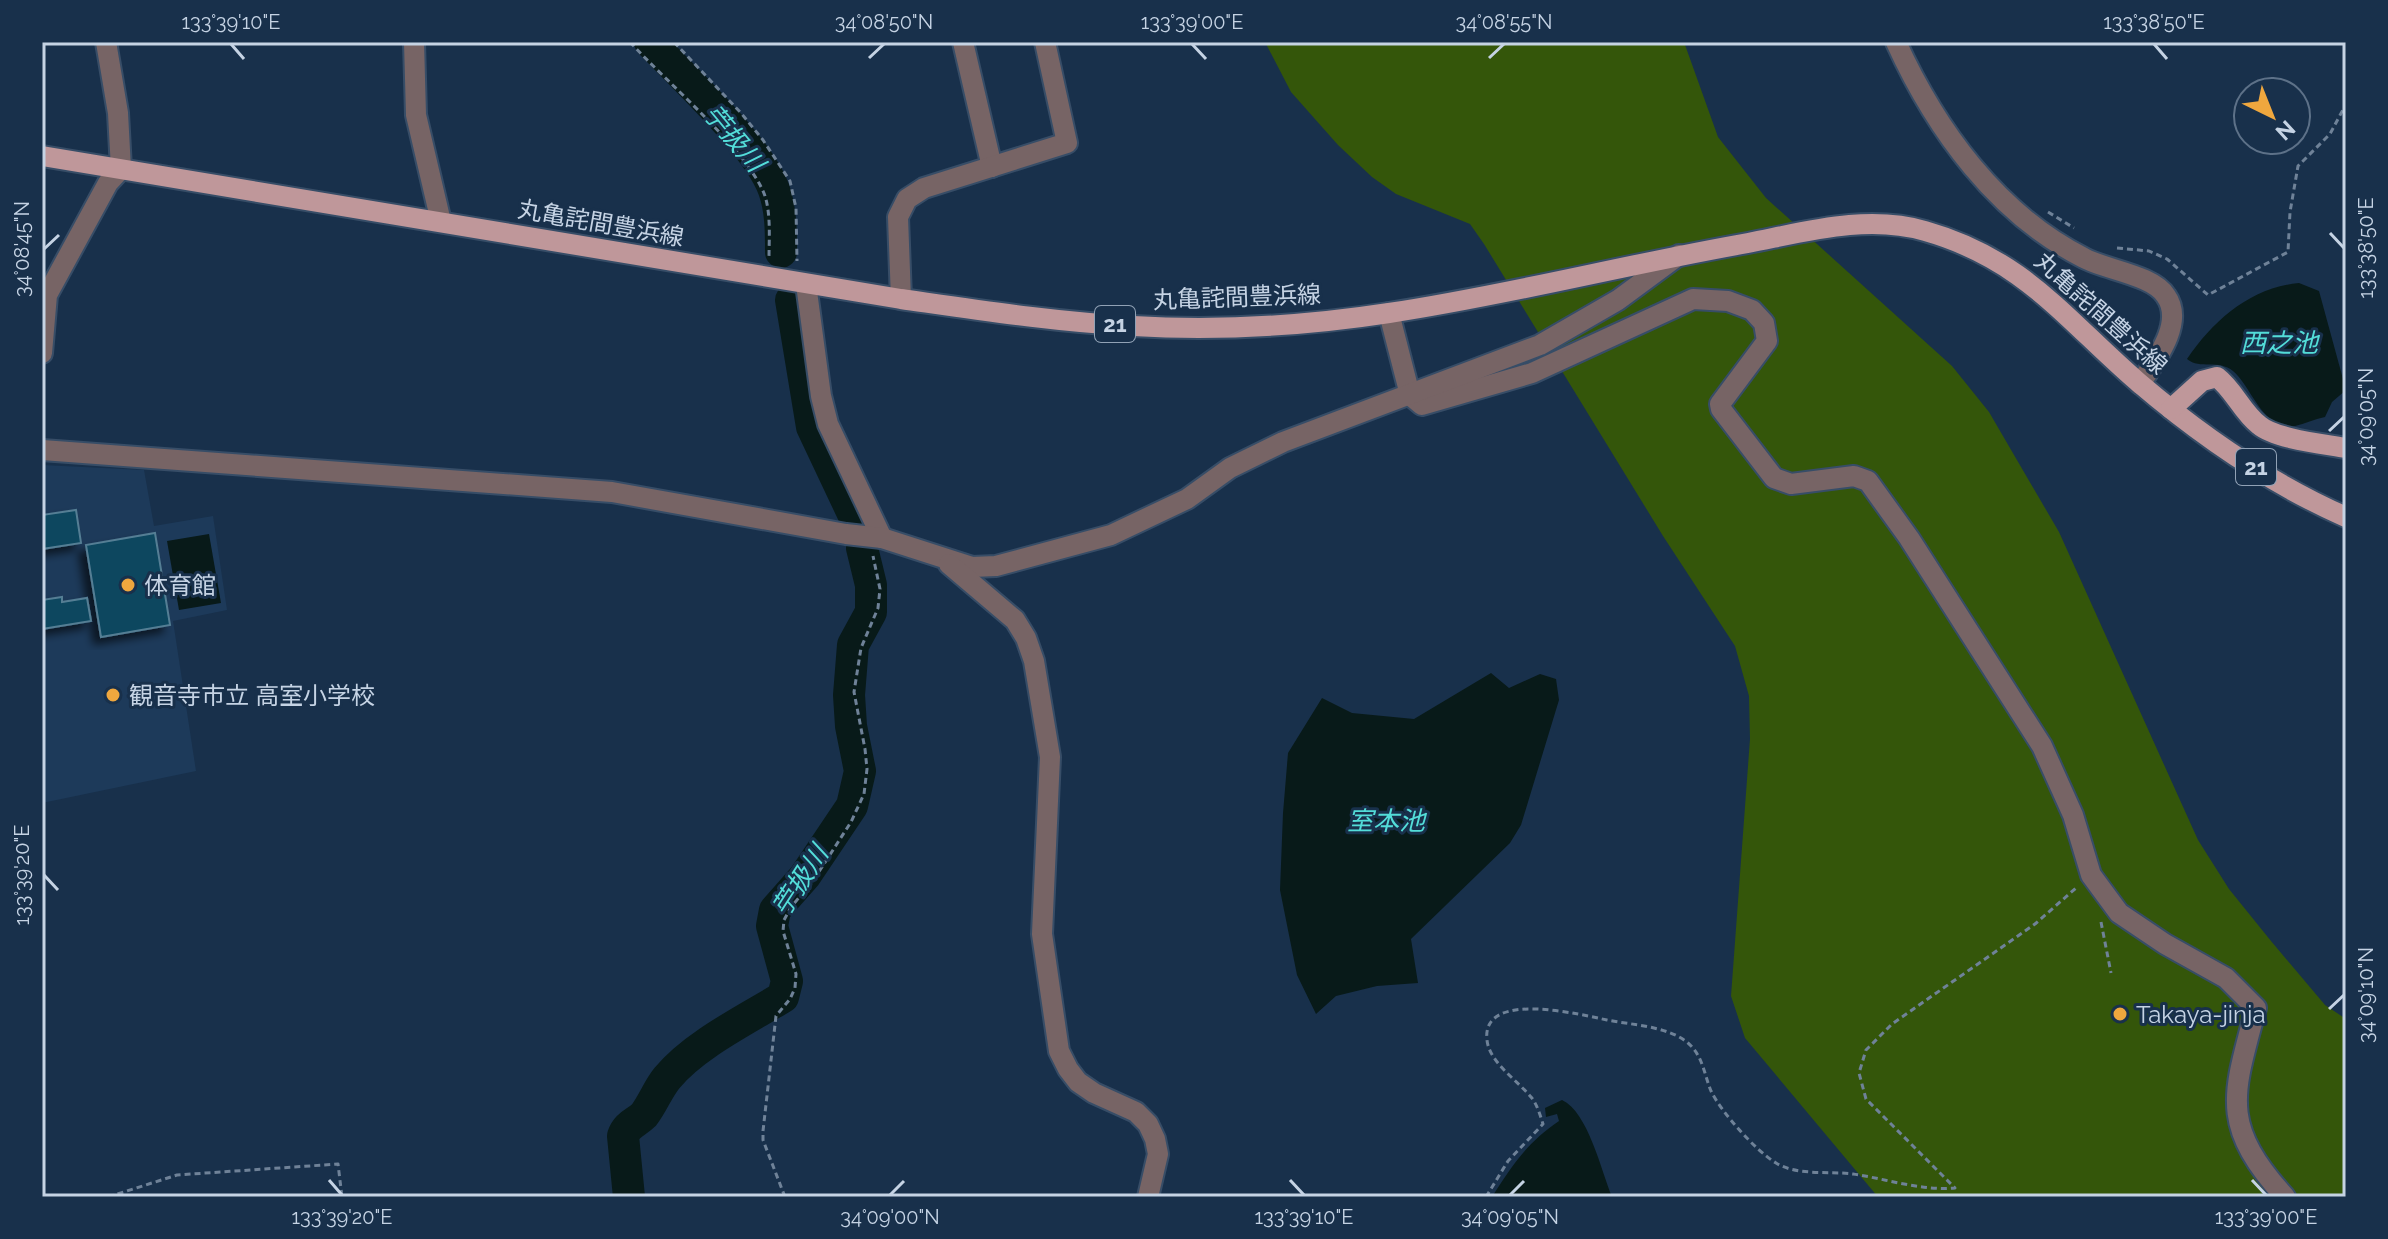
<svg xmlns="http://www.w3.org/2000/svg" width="2388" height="1239" font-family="Raleway,'Noto Sans JP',sans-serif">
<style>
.built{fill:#1d3a5a}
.green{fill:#34560a}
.water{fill:#081a19}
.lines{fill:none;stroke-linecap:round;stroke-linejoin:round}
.river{stroke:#081a19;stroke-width:32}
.building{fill:#0a465f;stroke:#547e94;stroke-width:2;filter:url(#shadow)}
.minor-casing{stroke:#374d67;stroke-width:24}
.major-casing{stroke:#374d67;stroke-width:24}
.path{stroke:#6f8298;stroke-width:3;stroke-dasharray:6 4;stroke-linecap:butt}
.minor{stroke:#776465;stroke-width:20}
.major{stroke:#bf979a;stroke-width:20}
.ticks{fill:none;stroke:#c5d3e4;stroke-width:3}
.poi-dot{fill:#efa73e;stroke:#18304b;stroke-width:3}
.labels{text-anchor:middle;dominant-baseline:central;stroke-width:6;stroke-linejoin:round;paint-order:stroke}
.shield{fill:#18304b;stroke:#91a2b6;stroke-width:2}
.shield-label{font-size:22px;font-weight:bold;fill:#c5d3e4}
.street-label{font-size:24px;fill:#c5d3e4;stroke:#18304b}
.poi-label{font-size:24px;fill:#c5d3e4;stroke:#18304b;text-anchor:start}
.water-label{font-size:26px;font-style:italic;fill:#53ddd9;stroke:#18304b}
.neatline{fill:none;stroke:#c5d3e4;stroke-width:3}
.ticks-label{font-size:20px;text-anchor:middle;fill:#c5d3e4}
</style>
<defs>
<filter id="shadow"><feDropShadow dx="-7" dy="7" stdDeviation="4" flood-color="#0009"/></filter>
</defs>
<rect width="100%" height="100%" fill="#18304b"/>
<path class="built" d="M 42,465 L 144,470 L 154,526 L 213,516 L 227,610 L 173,621 L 196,771 L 42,803 Z"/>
<path class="green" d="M 1265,42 L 1684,42 L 1718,137 L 1766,198 L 1952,366 L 1989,412 L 2059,532 L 2198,840 L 2229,889 L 2271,941 L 2325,1005 L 2346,1019 L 2346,1197 L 1878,1197 L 1745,1038 L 1731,996 L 1750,739 L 1749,696 L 1735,646 L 1663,536 L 1484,244 L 1470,224 L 1396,194 L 1372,177 L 1338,145 L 1291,92 Z"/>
<g class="water">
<path d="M 2299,283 L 2319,291 L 2346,390 L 2332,402 L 2325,417 C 2314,419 2305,424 2295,426 C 2264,433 2252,387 2233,371 C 2219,359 2200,370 2187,359 C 2214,320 2250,288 2299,283 Z"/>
<path d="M 209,534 L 221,603 L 179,610 L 167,541 Z"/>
<path d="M 1491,673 L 1509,688 L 1540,674 L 1556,679 L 1559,700 L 1521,825 L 1510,843 L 1411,939 L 1418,983 L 1377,986 L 1336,996 L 1316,1014 L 1297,975 L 1280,890 L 1283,813 L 1288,753 L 1322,698 L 1352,713 L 1414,719 Z"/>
<path d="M 1562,1100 C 1588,1112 1601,1170 1612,1197 L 1492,1197 C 1513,1164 1527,1143 1559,1121 L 1557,1114 L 1546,1117 L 1545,1108 Z"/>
</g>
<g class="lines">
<g class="river">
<path d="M 650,42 C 683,77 759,147 774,190 C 781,210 781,231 781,252"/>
<path d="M 791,300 L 812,427 L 855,518"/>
<path d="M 629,1197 L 623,1136 C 627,1124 636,1123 644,1115 C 653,1103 658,1089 667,1078 C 694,1045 747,1019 783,997 L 787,981 L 772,926 L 775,910 L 805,876 L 852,806 L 860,771 L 851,726 L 849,695 L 853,645 L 871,612 L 871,585 L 862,548"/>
</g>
</g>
<g class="building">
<path d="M 76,510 L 81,543 L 42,549 L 42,515 Z"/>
<path d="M 155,533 L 170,625 L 101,637 L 86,545 Z"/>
<path d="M 62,597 L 62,602 L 87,598 L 91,621 L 42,629 L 42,600 Z"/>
</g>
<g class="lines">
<defs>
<g id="minor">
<path d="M 414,42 L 416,115 L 441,222"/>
<path d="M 963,42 L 992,167"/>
<path d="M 1896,42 C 1936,130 1997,214 2084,258 C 2106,270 2153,275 2166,296 C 2185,323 2155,361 2140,384"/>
<path d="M 806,284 L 821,396 L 828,424 L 882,538"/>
<path d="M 901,299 L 898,217 L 907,199 L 924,188 L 1067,143 L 1045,42"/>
<path d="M 1389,313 L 1410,395 L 1422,405 L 1532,373 L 1693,299 L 1728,301 L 1752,310 L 1764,323 L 1767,341 L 1720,404 L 1721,409 L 1774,478 L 1791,484 L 1854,476 L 1868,481 L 1909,538 L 2042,746 L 2073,815 L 2091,875 L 2119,913 L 2165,944 L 2226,978 L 2256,1008 C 2233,1095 2219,1124 2285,1197"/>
<path d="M 42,353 L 47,295 L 108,183 L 121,169 L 118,113 L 106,42"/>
<path d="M 42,450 L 612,492 L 846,534 L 882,538 L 972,567 L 996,566 L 1111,535 L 1187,499 L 1230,468 L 1283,442 L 1540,345 L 1618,300 L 1679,255"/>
<path d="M 949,564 L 1015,620 L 1026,638 L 1034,661 L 1050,757 L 1042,934 L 1059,1051 L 1068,1069 L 1078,1082 L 1094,1093 L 1136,1112 L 1148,1124 L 1155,1139 L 1158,1154 L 1148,1197"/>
</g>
<g id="major">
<path d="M 42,156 L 901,299 C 978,310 1055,322 1133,326 C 1218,331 1304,326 1389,313 C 1509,295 1628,264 1748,243 C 1805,232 1867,214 1925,231 C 2024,259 2064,318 2138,382 C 2200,435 2271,484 2346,517"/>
<path d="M 2171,409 L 2202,381 L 2217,377 C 2234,390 2242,412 2259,425 C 2275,439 2324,444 2346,448"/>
</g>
</defs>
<use href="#minor" class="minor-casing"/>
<use href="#major" class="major-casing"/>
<g class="path">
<path d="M 630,42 C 665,81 749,151 765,196 C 771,215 769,239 769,258"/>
<path d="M 674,42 L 741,113 L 763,140 L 790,181 L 796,208 L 797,261"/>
<path d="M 2048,212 L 2074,228"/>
<path d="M 2117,248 L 2149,251 L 2167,259 L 2208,295 L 2288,252 L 2290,212 L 2298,166 L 2330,134 L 2346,104"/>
<path d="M 2101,922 L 2111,973"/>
<path d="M 108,1197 L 177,1175 L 338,1164 L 342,1197"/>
<path d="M 785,1197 L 763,1140 L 763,1131 L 776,1016 L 790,999 L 795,988 L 796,974 L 783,931 L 784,920 L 791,907 L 813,881 L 851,822 L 864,794 L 867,769 L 865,749 L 854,692 L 861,648 L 878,608 L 880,589 L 873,556"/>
<path d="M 1486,1197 L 1508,1161 L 1543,1124 C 1540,1115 1537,1104 1531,1097 C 1517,1080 1489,1062 1487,1040 C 1481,989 1582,1015 1607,1020 C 1632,1025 1668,1026 1688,1043 C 1703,1056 1704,1074 1711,1091 C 1721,1112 1756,1151 1776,1163 C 1797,1176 1830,1171 1853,1174 C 1887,1179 1921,1191 1955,1188 L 1866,1099 L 1859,1073 L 1866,1050 L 1892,1024 L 2035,924 L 2076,888"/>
</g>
<use href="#minor" class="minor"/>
<use href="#major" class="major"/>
</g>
<path class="ticks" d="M 231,44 L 244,59M 1192,44 L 1206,59M 2154,44 L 2167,59M 869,58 L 884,44M 1489,58 L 1504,44M 2330,233 L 2344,248M 44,249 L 59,235M 2329,431 L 2344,417M 44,875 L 58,890M 2329,1009 L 2344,995M 329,1180 L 342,1195M 1290,1180 L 1304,1195M 2252,1180 L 2266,1195M 890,1195 L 904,1181M 1510,1195 L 1524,1181"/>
<g class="poi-dot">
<circle cx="128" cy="585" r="8"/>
<circle cx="113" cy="695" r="8"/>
<circle cx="2120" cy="1014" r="8"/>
</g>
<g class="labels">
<g class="shield">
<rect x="1095" y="306" width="40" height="36" rx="6"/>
<rect x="2236" y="449" width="40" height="36" rx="6"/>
</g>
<g class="shield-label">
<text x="1115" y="324">21</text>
<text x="2256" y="467">21</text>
</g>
<g class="street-label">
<text transform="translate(601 223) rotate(10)">丸亀詫間豊浜線</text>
<text transform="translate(1237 297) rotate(-2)">丸亀詫間豊浜線</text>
<text transform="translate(2101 313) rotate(42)">丸亀詫間豊浜線</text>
</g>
<g class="poi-label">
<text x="144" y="585">体育館</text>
<text x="129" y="695">観音寺市立 高室小学校</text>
<text x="2136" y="1014">Takaya-jinja</text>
</g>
<g class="water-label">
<text transform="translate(734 138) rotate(50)">苧扱川</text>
<text x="2279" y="343">西之池</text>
<text x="1386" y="821">室本池</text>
<text transform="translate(800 881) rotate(-57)">苧扱川</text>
</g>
</g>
<rect width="2388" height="1239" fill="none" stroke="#18304b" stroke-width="88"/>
<g transform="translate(2272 116) rotate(137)"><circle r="38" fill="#18304b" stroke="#5d7188" stroke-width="2"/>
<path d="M0-6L14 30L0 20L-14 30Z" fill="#efa73e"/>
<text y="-12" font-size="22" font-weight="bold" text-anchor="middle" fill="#c5d3e4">N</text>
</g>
<rect x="44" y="44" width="2300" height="1151" class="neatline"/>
<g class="ticks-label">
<text x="231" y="29">133°39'10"E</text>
<text x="884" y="29">34°08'50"N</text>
<text x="1192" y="29">133°39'00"E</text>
<text x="1504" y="29">34°08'55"N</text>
<text x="2154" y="29">133°38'50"E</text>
<text transform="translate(2366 248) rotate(-90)" y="7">133°38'50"E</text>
<text transform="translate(22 249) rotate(-90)" y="7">34°08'45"N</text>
<text transform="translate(2366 417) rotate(-90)" y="7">34°09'05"N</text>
<text transform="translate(22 875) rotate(-90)" y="7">133°39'20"E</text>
<text transform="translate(2366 995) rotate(-90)" y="7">34°09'10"N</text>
<text x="342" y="1224">133°39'20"E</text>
<text x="890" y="1224">34°09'00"N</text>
<text x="1304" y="1224">133°39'10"E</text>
<text x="1510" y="1224">34°09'05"N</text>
<text x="2266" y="1224">133°39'00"E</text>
</g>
</svg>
